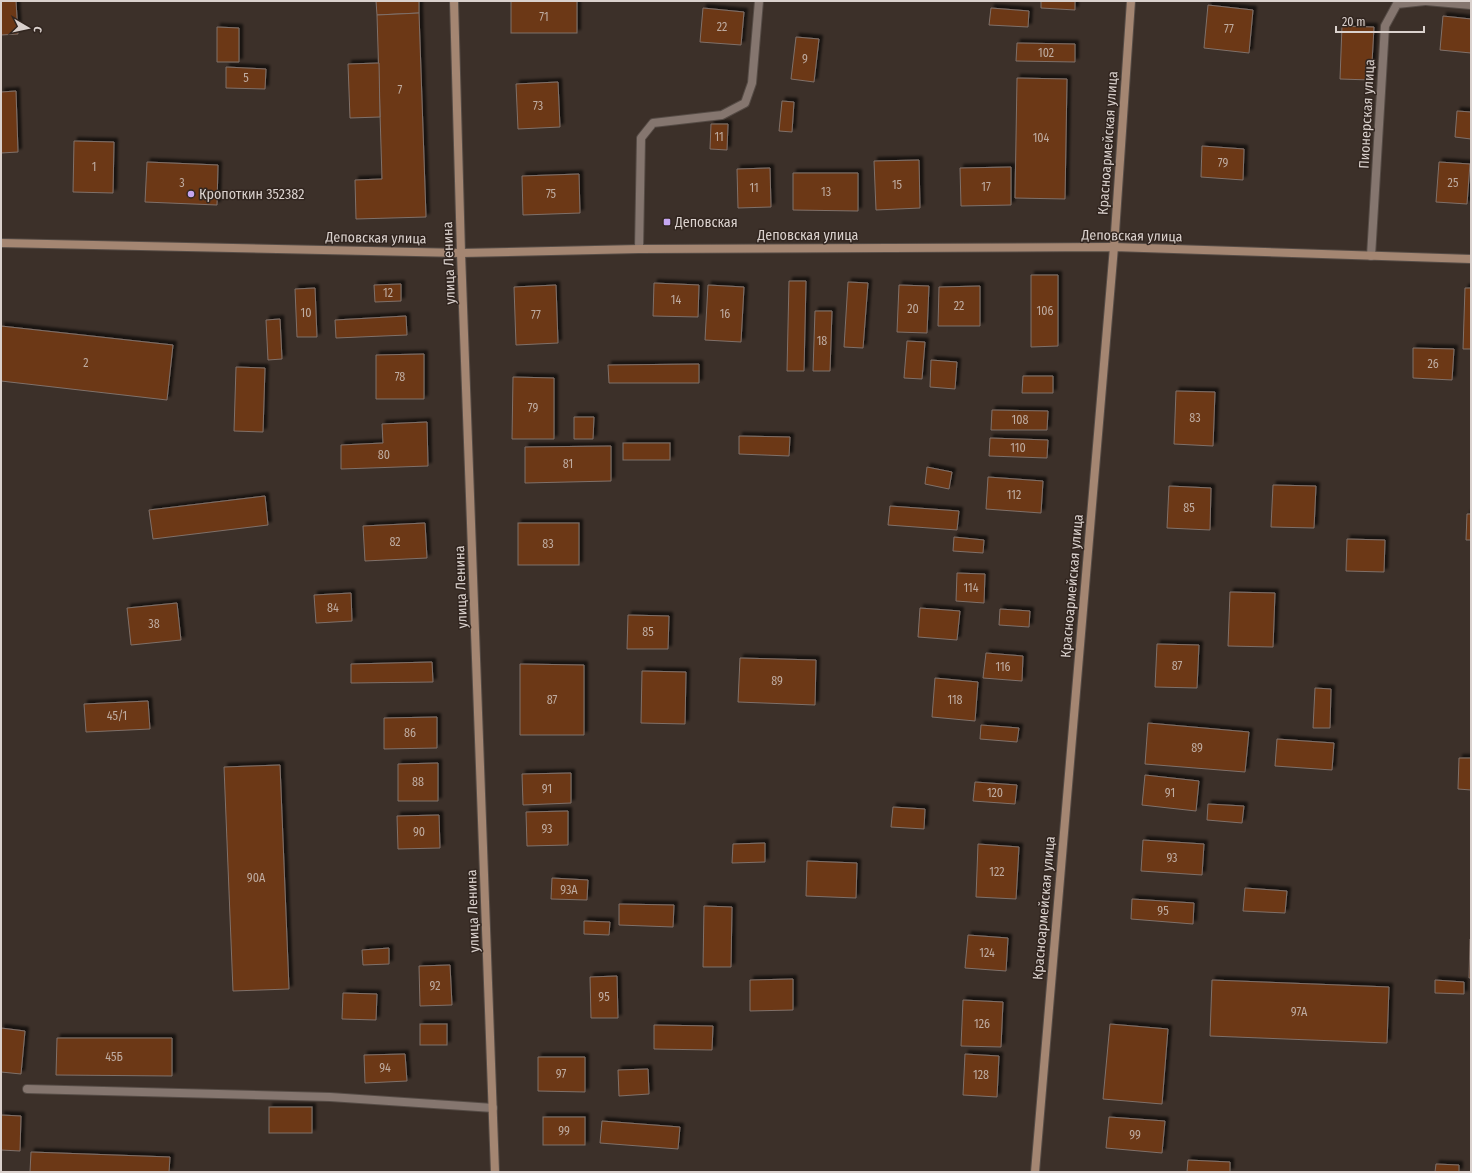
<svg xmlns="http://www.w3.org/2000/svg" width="1472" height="1173" font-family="'Fira Sans Condensed',sans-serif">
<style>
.building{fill:#6c3817;stroke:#7f7069;filter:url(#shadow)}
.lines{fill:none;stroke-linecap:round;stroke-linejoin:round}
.lane-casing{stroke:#564c46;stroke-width:10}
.street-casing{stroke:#564c46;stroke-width:10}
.secondary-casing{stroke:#564c46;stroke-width:10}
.lane{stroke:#85766f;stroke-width:8}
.street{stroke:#85766f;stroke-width:8}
.secondary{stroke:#a48672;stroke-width:8}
.poi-dot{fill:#c5a7f1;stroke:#322620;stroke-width:1.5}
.labels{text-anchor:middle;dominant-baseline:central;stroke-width:3;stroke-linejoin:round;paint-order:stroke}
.number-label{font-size:12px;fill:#beaba0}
.street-label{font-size:14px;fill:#dad1cd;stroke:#322620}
.poi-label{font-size:14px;fill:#dad1cd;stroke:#322620;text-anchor:start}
</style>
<defs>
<filter id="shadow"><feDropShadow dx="3.5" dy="-3.5" stdDeviation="1" flood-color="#0009"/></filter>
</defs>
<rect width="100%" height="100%" fill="#3c3029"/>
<g class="building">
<path d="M 1,1 L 16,1 L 18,34 L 1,35 Z"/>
<path d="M 376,1 L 419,1 L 419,13 L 377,15 Z"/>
<rect x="511" y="1" width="66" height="32"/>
<path d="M 1041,1 L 1075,1 L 1075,10 L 1041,8 Z"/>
<path d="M 1208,5 L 1253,10 L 1249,53 L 1204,48 Z"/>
<path d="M 703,8 L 744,12 L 741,45 L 700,42 Z"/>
<path d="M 991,8 L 1029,11 L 1028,27 L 989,25 Z"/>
<path d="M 419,13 L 426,217 L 356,219 L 355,180 L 382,179 L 377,15 Z"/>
<path d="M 1443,16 L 1471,19 L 1471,53 L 1440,50 Z"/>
<path d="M 1342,26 L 1374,27 L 1371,80 L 1340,79 Z"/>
<path d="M 217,27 L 239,28 L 239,62 L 217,62 Z"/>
<path d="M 796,37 L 819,39 L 814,82 L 791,79 Z"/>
<path d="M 1017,43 L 1075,44 L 1075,62 L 1016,61 Z"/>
<path d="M 379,63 L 380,117 L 350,118 L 348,64 Z"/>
<path d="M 226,67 L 266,69 L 265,89 L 226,88 Z"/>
<path d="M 1017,78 L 1067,79 L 1065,199 L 1015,198 Z"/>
<path d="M 558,82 L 560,127 L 518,129 L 516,84 Z"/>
<path d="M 16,91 L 18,152 L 1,153 L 1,92 Z"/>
<path d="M 782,101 L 794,102 L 792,132 L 779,131 Z"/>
<path d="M 1457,111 L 1471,112 L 1471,139 L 1455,137 Z"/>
<path d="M 711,124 L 728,124 L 727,150 L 710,149 Z"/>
<path d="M 74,141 L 114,142 L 113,193 L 73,192 Z"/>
<path d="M 1202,146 L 1244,149 L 1243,180 L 1201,177 Z"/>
<path d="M 919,160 L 920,208 L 876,210 L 874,161 Z"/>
<path d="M 147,162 L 218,165 L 217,205 L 145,202 Z"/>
<path d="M 1439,162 L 1470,164 L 1467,204 L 1436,202 Z"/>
<path d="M 1011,167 L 1011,205 L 961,206 L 960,168 Z"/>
<path d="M 770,168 L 771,207 L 738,208 L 737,169 Z"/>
<path d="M 793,173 L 858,173 L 858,211 L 793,210 Z"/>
<path d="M 579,174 L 580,213 L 523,215 L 522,176 Z"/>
<path d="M 1031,275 L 1058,275 L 1058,346 L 1031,347 Z"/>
<path d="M 789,281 L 806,281 L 804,371 L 787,371 Z"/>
<path d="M 848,282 L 868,283 L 863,348 L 844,347 Z"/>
<path d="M 654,283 L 699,285 L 698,317 L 653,316 Z"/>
<path d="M 401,284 L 401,301 L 375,302 L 374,285 Z"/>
<path d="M 556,285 L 558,343 L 516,345 L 514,287 Z"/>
<path d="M 708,285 L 744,287 L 741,342 L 705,340 Z"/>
<path d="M 899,285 L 929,286 L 927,333 L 897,332 Z"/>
<path d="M 980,286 L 980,326 L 938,326 L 939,287 Z"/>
<path d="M 315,288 L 317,337 L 297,337 L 295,289 Z"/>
<path d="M 1465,288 L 1471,288 L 1471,349 L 1463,349 Z"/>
<path d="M 815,311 L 832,311 L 830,371 L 813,371 Z"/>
<path d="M 406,316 L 407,335 L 336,338 L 335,320 Z"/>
<path d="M 280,319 L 282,359 L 268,360 L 266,320 Z"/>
<path d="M 1,326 L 173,345 L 167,400 L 1,381 Z"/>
<path d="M 907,341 L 925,342 L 922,379 L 904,378 Z"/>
<path d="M 1413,348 L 1454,349 L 1452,380 L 1413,378 Z"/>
<path d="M 424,354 L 424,399 L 376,399 L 376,355 Z"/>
<path d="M 931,360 L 957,362 L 955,389 L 930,387 Z"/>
<path d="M 699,364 L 699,383 L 609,383 L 608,365 Z"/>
<path d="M 236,367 L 265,368 L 263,432 L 234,431 Z"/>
<path d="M 1023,376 L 1053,376 L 1053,393 L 1022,393 Z"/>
<path d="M 513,377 L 554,378 L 554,439 L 512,439 Z"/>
<path d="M 1176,391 L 1215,392 L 1213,446 L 1174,444 Z"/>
<path d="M 992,410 L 1048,411 L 1047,430 L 991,430 Z"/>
<path d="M 574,417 L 594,417 L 593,439 L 574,439 Z"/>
<path d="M 427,422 L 428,466 L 341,469 L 341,445 L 383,443 L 382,424 Z"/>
<path d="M 739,436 L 790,437 L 789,456 L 739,454 Z"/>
<path d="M 990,438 L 1048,440 L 1047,458 L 989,456 Z"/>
<rect x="623" y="443" width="47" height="17"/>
<path d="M 611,446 L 611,481 L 525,483 L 525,447 Z"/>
<path d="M 927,467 L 952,472 L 949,489 L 925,484 Z"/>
<path d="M 988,477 L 1043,481 L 1041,513 L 986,509 Z"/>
<path d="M 1273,485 L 1316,486 L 1314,528 L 1271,527 Z"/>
<path d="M 1169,486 L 1211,488 L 1210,530 L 1167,528 Z"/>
<path d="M 265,496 L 268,525 L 153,539 L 149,510 Z"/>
<path d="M 890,506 L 959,511 L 957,530 L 888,525 Z"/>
<path d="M 1467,514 L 1471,514 L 1471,540 L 1466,540 Z"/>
<path d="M 425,523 L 427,558 L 365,561 L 363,526 Z"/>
<rect x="518" y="523" width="61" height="42"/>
<path d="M 954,537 L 984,540 L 983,553 L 953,551 Z"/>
<path d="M 1347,539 L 1385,540 L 1384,572 L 1346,571 Z"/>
<path d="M 957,573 L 985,574 L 984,603 L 956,601 Z"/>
<path d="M 1230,592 L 1275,593 L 1273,647 L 1228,646 Z"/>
<path d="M 351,593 L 352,621 L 316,623 L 314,595 Z"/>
<path d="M 177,603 L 181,640 L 131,645 L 127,608 Z"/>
<path d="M 920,608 L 960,611 L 957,640 L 918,637 Z"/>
<path d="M 1000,609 L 1030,611 L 1029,627 L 999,625 Z"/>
<path d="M 628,615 L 669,616 L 668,649 L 627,649 Z"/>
<path d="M 1157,644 L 1199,645 L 1197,688 L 1155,687 Z"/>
<path d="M 986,653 L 1023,656 L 1022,681 L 983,678 Z"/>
<path d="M 740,658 L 816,660 L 815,705 L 738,702 Z"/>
<path d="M 432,662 L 433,682 L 351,683 L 351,664 Z"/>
<path d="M 520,664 L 584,665 L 584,735 L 520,735 Z"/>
<path d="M 642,671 L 686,672 L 685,724 L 641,723 Z"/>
<path d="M 935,678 L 978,682 L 975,721 L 932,717 Z"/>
<path d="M 1315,688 L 1331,689 L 1330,728 L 1313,728 Z"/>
<path d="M 148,701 L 150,729 L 86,732 L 84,704 Z"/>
<path d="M 437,717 L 437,748 L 384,749 L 384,718 Z"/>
<path d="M 1148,723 L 1249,732 L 1245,772 L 1145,764 Z"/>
<path d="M 981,725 L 1019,728 L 1017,742 L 980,739 Z"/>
<path d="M 1277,739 L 1334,743 L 1332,770 L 1275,766 Z"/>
<path d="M 1459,758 L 1471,758 L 1471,790 L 1458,789 Z"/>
<path d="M 438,763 L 438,801 L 398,801 L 398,764 Z"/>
<path d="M 280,765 L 289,989 L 233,991 L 224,767 Z"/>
<path d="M 571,773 L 571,803 L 523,805 L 522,774 Z"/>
<path d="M 1145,775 L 1199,781 L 1196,811 L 1142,805 Z"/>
<path d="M 975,782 L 1017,785 L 1015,804 L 973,801 Z"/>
<path d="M 1208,804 L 1244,806 L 1242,823 L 1207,820 Z"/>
<path d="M 893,807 L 925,809 L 924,829 L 891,827 Z"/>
<path d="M 568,811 L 568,845 L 527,846 L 526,812 Z"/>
<path d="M 439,815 L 440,848 L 398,849 L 397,816 Z"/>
<path d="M 1143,840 L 1204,844 L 1202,875 L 1141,871 Z"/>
<path d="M 765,843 L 765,862 L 732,863 L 733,844 Z"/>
<path d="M 978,844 L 1019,847 L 1016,899 L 976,897 Z"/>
<path d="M 807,861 L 857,863 L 856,898 L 806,896 Z"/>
<path d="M 552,878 L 588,880 L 587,900 L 551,899 Z"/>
<path d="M 1245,888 L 1287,891 L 1285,913 L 1243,911 Z"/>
<path d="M 1132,899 L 1194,903 L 1193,924 L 1131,919 Z"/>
<path d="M 619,904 L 674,905 L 673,927 L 619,925 Z"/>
<path d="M 704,906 L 732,907 L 731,967 L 703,967 Z"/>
<path d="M 584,921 L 610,922 L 609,935 L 584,934 Z"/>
<path d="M 968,935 L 1008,938 L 1006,971 L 965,968 Z"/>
<path d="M 1470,939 L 1471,939 L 1471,978 L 1469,978 Z"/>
<path d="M 389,948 L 389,964 L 363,965 L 362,950 Z"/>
<path d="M 450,965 L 452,1005 L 420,1006 L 419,966 Z"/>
<path d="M 617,976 L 618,1018 L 591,1018 L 590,977 Z"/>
<path d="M 793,979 L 793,1010 L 750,1011 L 750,980 Z"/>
<path d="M 1212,980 L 1389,987 L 1387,1043 L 1210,1036 Z"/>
<path d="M 1435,980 L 1464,982 L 1464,994 L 1435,993 Z"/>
<path d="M 343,993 L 377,994 L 376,1020 L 342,1019 Z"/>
<path d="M 963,1000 L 1003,1002 L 1001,1047 L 961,1046 Z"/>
<rect x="420" y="1024" width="27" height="21"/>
<path d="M 1110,1024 L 1168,1029 L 1162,1104 L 1103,1099 Z"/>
<path d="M 654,1025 L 713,1026 L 712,1050 L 654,1049 Z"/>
<path d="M 1,1028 L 25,1031 L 21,1074 L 1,1072 Z"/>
<path d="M 57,1038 L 172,1038 L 172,1076 L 56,1075 Z"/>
<path d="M 405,1054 L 407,1081 L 365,1083 L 364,1055 Z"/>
<path d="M 965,1054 L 999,1056 L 997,1097 L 963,1095 Z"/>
<path d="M 538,1057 L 585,1057 L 585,1092 L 538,1091 Z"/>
<path d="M 648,1069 L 649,1094 L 619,1096 L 618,1070 Z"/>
<rect x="269" y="1107" width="43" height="26"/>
<path d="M 1,1115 L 21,1116 L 20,1151 L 1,1150 Z"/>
<rect x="543" y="1117" width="42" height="28"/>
<path d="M 1109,1117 L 1165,1121 L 1162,1153 L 1106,1148 Z"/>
<path d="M 602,1121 L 680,1127 L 678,1149 L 600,1143 Z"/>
<path d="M 31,1152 L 170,1157 L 169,1172 L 30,1172 Z"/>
<path d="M 1188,1160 L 1230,1162 L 1230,1172 L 1187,1172 Z"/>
<path d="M 1436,1164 L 1459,1165 L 1459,1172 L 1435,1172 Z"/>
</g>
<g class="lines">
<defs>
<path id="lane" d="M 27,1089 L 330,1097 L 493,1108"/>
<g id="street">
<path d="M 1426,1 L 1471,5"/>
<path d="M 639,249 L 641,138 L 653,123 L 722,115 L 745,103 L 752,83 L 759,1"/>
<path d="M 1371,256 L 1385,26 L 1397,4 L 1425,1"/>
</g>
<g id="secondary">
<path d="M 454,1 L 461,253 L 495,1172"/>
<path d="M 1,243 L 461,253 L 639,249 L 1114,247 L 1471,259"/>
<path d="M 1035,1172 L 1114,247 L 1131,1"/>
</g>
</defs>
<use href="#lane" class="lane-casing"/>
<use href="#street" class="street-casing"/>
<use href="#secondary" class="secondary-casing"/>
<use href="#lane" class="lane"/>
<use href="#street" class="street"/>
<use href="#secondary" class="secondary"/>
</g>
<g class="poi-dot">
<circle cx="191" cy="194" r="4"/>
<rect x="663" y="218" width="8" height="8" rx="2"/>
</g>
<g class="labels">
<g class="number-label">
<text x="544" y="17">71</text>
<text x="722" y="27">22</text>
<text x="1229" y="29">77</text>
<text x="1046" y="53">102</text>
<text x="805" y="59">9</text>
<text x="246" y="78">5</text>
<text x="400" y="90">7</text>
<text x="538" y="106">73</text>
<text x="719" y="137">11</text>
<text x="1041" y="138">104</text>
<text x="1223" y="163">79</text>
<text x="94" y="167">1</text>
<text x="182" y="183">3</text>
<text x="1453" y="183">25</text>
<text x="897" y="185">15</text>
<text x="986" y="187">17</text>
<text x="754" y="188">11</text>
<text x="826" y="192">13</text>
<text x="551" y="194">75</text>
<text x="388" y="293">12</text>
<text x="676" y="300">14</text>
<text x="959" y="306">22</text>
<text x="913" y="309">20</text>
<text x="1045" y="311">106</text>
<text x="306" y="313">10</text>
<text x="725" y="314">16</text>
<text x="536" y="315">77</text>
<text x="822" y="341">18</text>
<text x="86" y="363">2</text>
<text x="1433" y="364">26</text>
<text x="400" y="377">78</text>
<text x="533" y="408">79</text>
<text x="1195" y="418">83</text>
<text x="1020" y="420">108</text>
<text x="1018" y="448">110</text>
<text x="384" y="455">80</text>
<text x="568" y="464">81</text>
<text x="1014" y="495">112</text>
<text x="1189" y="508">85</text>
<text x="395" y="542">82</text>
<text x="548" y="544">83</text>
<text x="971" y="588">114</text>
<text x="333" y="608">84</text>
<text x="154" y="624">38</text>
<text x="648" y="632">85</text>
<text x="1177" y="666">87</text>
<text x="1003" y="667">116</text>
<text x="777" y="681">89</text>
<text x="552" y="700">87</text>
<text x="955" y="700">118</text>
<text x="117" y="716">45/1</text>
<text x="410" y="733">86</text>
<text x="1197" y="748">89</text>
<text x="418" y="782">88</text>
<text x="547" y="789">91</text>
<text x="995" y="793">120</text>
<text x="1170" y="793">91</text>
<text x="547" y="829">93</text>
<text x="419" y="832">90</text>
<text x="1172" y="858">93</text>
<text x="997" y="872">122</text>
<text x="256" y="878">90А</text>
<text x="569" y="890">93А</text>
<text x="1163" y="911">95</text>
<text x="987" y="953">124</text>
<text x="435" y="986">92</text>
<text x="604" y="997">95</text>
<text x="1299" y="1012">97А</text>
<text x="982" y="1024">126</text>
<text x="114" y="1057">45Б</text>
<text x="385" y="1068">94</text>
<text x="561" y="1074">97</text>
<text x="981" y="1075">128</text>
<text x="564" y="1131">99</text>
<text x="1135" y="1135">99</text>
</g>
<g class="street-label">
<text transform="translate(1367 114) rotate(-87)">Пионерская улица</text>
<text transform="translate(1108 143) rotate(-86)">Красноармейская улица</text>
<text x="808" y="235">Деповская улица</text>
<text transform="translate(1132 236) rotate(1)">Деповская улица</text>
<text transform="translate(376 238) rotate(1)">Деповская улица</text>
<text transform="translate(449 263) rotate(-92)">улица Ленина</text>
<text transform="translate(1072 586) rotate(-85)">Красноармейская улица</text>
<text transform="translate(461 587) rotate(-92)">улица Ленина</text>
<text transform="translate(1044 908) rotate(-85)">Красноармейская улица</text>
<text transform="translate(473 911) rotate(-92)">улица Ленина</text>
</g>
<g class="poi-label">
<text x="199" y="194">Кропоткин 352382</text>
<text x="675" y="222">Деповская</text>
</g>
</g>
<rect width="1472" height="1173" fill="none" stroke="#dad1cd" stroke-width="4"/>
<g transform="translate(28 28) rotate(99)" stroke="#322620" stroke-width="3" paint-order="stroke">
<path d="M0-3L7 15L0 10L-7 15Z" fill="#dad1cd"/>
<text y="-6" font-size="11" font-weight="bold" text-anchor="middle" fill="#dad1cd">С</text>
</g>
<path d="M1336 26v6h88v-6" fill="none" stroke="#dad1cd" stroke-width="2"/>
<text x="1342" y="26" font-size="12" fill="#dad1cd" stroke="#322620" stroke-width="3" paint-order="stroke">20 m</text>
</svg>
